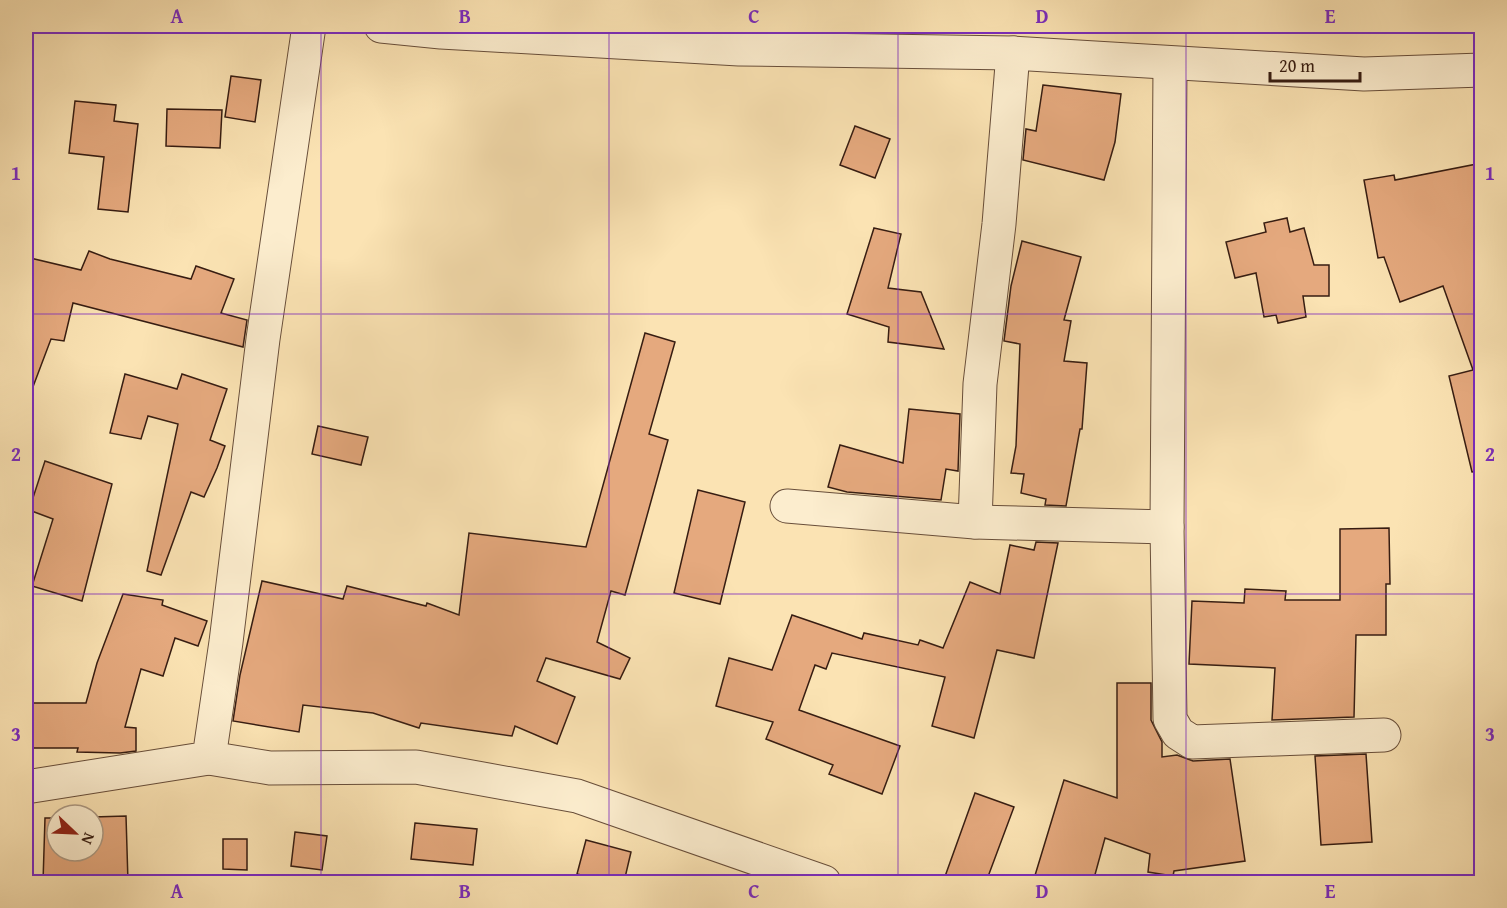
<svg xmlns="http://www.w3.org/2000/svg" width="1507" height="908" font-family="'Gentium Book Plus',serif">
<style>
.building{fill:#e5a97e;stroke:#371d12;stroke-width:1.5}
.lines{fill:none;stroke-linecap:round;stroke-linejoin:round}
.minor-casing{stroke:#684e3a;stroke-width:35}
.minor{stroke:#fcedce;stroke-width:33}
.grid{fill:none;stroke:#7b2cbf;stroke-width:1.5;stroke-opacity:0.55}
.neatline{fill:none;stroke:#7b2cbf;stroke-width:2}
.grid-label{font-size:20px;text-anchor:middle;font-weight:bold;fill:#7b2cbf}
</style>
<rect width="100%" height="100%" fill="#fbe3b3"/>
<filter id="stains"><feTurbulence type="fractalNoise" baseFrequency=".00333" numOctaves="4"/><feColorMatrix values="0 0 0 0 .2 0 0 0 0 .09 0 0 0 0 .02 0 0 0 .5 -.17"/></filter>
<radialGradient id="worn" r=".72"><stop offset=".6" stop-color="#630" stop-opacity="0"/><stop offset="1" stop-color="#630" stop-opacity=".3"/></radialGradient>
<g class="building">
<path d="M 231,76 L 261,80 L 255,122 L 225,117 Z"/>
<path d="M 1043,85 L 1121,94 L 1115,142 L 1104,180 L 1023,160 L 1026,129 L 1036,131 Z"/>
<path d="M 75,101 L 116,105 L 114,121 L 138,124 L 128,212 L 98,209 L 104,157 L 69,153 Z"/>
<path d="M 167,109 L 222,110 L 220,148 L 166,146 Z"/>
<path d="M 855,126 L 890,139 L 875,178 L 840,165 Z"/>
<path d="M 1482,163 L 1482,471 L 1472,472 L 1449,376 L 1473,370 L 1443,286 L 1400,302 L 1384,257 L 1378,258 L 1364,180 L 1394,175 L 1395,180 Z"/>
<path d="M 1287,218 L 1290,232 L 1304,228 L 1314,265 L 1329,265 L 1329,296 L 1303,296 L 1306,317 L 1278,323 L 1276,315 L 1264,317 L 1256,273 L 1235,278 L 1226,242 L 1266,232 L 1264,223 Z"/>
<path d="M 874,228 L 901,234 L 888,288 L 921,292 L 944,349 L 888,342 L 889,327 L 847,314 Z"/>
<path d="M 1022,241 L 1081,257 L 1064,320 L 1071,321 L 1064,361 L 1087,363 L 1082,429 L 1080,429 L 1066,506 L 1045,505 L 1046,499 L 1021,493 L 1024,474 L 1011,473 L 1016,446 L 1020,344 L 1004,341 L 1011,286 Z"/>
<path d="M 89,251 L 110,259 L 191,279 L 196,266 L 234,279 L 221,313 L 247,320 L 243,347 L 73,303 L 64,341 L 51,339 L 28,400 L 26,400 L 26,257 L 81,270 Z"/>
<path d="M 645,333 L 675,342 L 649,434 L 668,440 L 625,595 L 611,591 L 597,642 L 630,658 L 620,679 L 546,658 L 537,681 L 575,697 L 557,744 L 515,726 L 512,736 L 421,723 L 419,728 L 373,713 L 303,705 L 299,732 L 233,721 L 240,675 L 262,581 L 343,599 L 347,586 L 426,606 L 427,603 L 459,615 L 469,533 L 586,547 Z"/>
<path d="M 125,374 L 177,389 L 182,374 L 227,389 L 210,440 L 225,446 L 217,468 L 204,497 L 191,492 L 161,575 L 147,571 L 178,424 L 148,416 L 141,439 L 110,433 Z"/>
<path d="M 909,409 L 960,414 L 958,471 L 946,469 L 941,500 L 847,492 L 828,487 L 840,445 L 903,463 Z"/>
<path d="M 318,426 L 368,437 L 361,465 L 312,454 Z"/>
<path d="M 45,461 L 112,484 L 82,601 L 32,586 L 53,519 L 29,510 Z"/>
<path d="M 698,490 L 745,502 L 720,604 L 674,593 Z"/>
<path d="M 1389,528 L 1390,584 L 1386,584 L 1386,635 L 1356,635 L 1354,717 L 1272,720 L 1275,668 L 1189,664 L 1192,601 L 1244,603 L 1245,589 L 1286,591 L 1285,600 L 1340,600 L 1340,529 Z"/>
<path d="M 1036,542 L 1058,543 L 1034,658 L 997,650 L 974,738 L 932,726 L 945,677 L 832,653 L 826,669 L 815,665 L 799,710 L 900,746 L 882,794 L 829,774 L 833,765 L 766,739 L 773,722 L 716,706 L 729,658 L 772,670 L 792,615 L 862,639 L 864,633 L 918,645 L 920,640 L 943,648 L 970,582 L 1000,594 L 1010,545 L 1034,550 Z"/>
<path d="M 123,594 L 163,600 L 162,605 L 207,621 L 198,646 L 175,638 L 163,676 L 141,669 L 125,727 L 136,728 L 136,751 L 120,753 L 77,752 L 78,748 L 26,748 L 26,703 L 86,703 L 97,663 Z"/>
<path d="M 1117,683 L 1151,683 L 1151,720 L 1162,742 L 1162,757 L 1177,755 L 1193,761 L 1230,759 L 1245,861 L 1174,871 L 1173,876 L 1148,872 L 1150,854 L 1105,838 L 1093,882 L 1033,882 L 1064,780 L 1117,798 Z"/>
<path d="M 1366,754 L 1372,842 L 1321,845 L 1315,756 Z"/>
<path d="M 975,793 L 1014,807 L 986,882 L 943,882 Z"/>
<path d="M 126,816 L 128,882 L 43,882 L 45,818 L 57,818 L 57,851 L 93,851 L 93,817 Z"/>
<path d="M 415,823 L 477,829 L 473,865 L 411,859 Z"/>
<path d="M 295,832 L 327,836 L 322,870 L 291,866 Z"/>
<path d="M 223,839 L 247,839 L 247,870 L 223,869 Z"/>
<path d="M 586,840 L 631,852 L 624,882 L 613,882 L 577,874 Z"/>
</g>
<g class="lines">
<defs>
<g id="minor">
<path d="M 381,26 L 441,32 L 739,49 L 1013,53 L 1364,74 L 1482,70"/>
<path d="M 1170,65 L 1167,527 L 1170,719 L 1178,733 L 1192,742 L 1384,735"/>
<path d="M 787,506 L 975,522 L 1167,527"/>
<path d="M 975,522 L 980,384 L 999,224 L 1013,53"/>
<path d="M 209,758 L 270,768 L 416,767 L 577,796 L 824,882"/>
<path d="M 26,787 L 209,758 L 226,642 L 263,339 L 309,26"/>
</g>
</defs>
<use href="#minor" class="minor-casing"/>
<use href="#minor" class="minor"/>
</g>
<path class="grid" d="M 321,26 L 321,882M 609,26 L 609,882M 898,26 L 898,882M 1186,26 L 1186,882M 26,314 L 1482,314M 26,594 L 1482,594"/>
<rect width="1507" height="908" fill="none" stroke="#fbe3b3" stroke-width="66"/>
<g transform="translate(75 833) rotate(113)"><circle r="28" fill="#fcedce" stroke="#ad9a83" stroke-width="1.5"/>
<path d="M0-4.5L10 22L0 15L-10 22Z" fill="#8f2418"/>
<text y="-9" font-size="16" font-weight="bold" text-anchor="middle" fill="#371d12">N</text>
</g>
<path d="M1270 72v9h90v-9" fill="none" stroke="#371d12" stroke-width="3"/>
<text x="1279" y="72" font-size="18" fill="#371d12" stroke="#fcedce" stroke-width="4.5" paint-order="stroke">20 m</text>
<rect x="33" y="33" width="1441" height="842" class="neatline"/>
<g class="grid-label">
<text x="177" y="23">A</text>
<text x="465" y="23">B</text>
<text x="754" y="23">C</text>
<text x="1042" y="23">D</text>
<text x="1330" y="23">E</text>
<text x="16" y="180">1</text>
<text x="1490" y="180">1</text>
<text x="16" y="461">2</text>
<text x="1490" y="461">2</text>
<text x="16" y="741">3</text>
<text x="1490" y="741">3</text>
<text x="177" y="898">A</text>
<text x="465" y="898">B</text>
<text x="754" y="898">C</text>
<text x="1042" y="898">D</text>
<text x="1330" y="898">E</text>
</g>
<rect width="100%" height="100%" filter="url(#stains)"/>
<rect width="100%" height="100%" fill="url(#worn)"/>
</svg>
